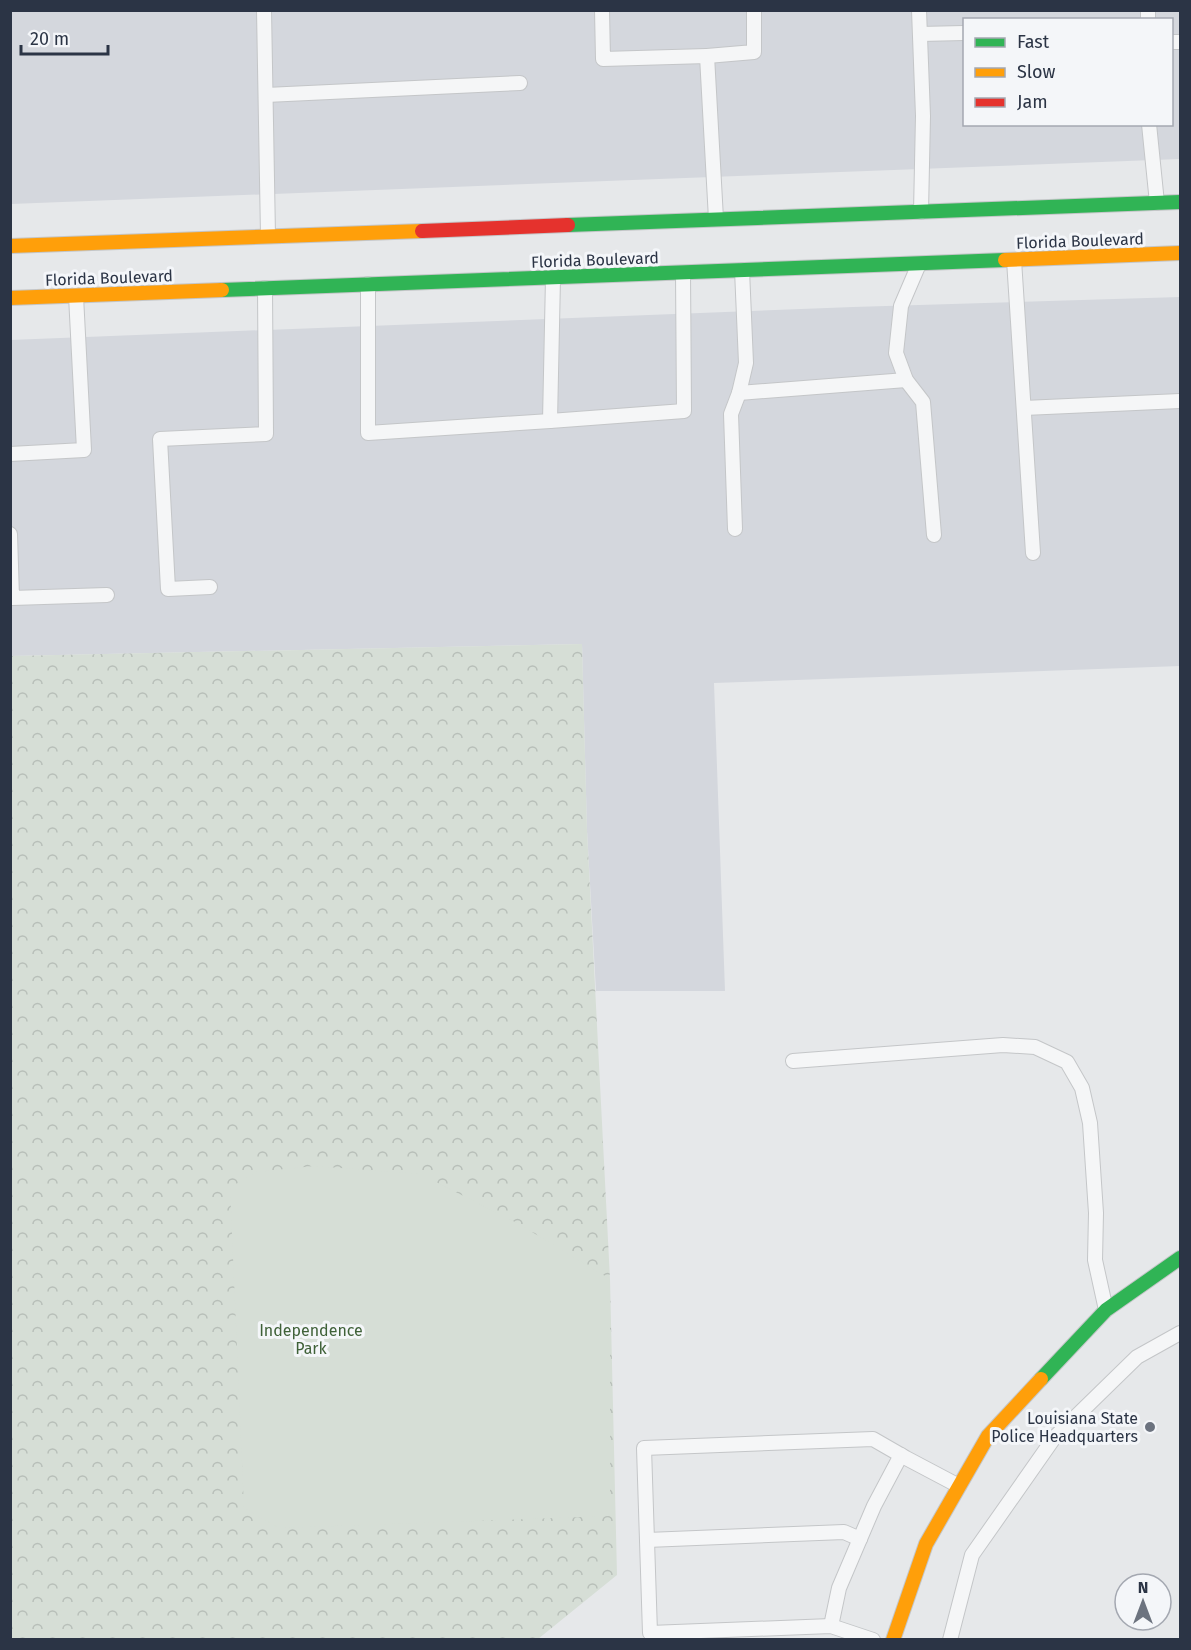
<svg xmlns="http://www.w3.org/2000/svg" width="1191" height="1650" font-family="'Fira Sans',sans-serif">
<style>
.built{fill:#d4d7dd;fill-rule:evenodd}
.park{fill:url(#park-crowns)}
.garden{fill:#d6ded6}
.lines{fill:none;stroke-linecap:round;stroke-linejoin:round}
.lane-casing{stroke:#c4c6c8;stroke-width:16}
.fast-casing{stroke:#c4c6c8;stroke-width:16}
.slow-casing{stroke:#c4c6c8;stroke-width:16}
.jam-casing{stroke:#c4c6c8;stroke-width:16}
.lane{stroke:#f5f6f7;stroke-width:14}
.fast{stroke:#30b455;stroke-width:14}
.slow{stroke:#ff9f0a;stroke-width:14}
.jam{stroke:#e5322d;stroke-width:14}
.poi-dot{fill:#6c737f;stroke:#f4f6f9;stroke-width:2}
.labels{text-anchor:middle;dominant-baseline:central;stroke-width:6;stroke-linejoin:round;paint-order:stroke}
.street-label{font-size:16px;fill:#2b3445;stroke:#f4f6f9}
.park-label{font-size:16px;fill:#3f6138;stroke:#f4f6f9}
.poi-label{font-size:16px;fill:#2b3445;stroke:#f4f6f9;text-anchor:end}
</style>
<defs>
<pattern id="park-crowns" width="20" height="18" patternUnits="userSpaceOnUse" patternTransform="scale(1.5)"><rect width="20" height="18" fill="#d6ded6"/><path d="M2 6a3 3 0 1 1 6 0M12 15a3 3 0 1 1 6 0" fill="none" stroke="#b8bfb9"/></pattern>
</defs>
<rect width="100%" height="100%" fill="#e6e8ea"/>
<g class="built">
<path d="M 10,11 L 1180,11 L 1180,159 L 11,204 ZM 964,20 L 1172,20 L 1172,124 L 964,124 Z"/>
<path d="M 1180,297 L 1180,666 L 714,683 L 725,991 L 596,991 L 587,830 L 582,644 L 11,656 L 10,340 L 853,307 Z"/>
</g>
<path class="park" d="M 582,644 L 587,830 L 610,1279 L 617,1575 L 538,1639 L 11,1639 L 10,656 Z"/>
<path class="garden" d="M 314,1166 L 420,1174 L 517,1223 L 610,1279 L 610,1516 L 279,1528 L 244,1508 L 230,1188 L 256,1172 Z"/>
<g class="lines">
<defs>
<g id="lane">
<path d="M 264,10 L 268,236"/>
<path d="M 602,10 L 603,59 L 707,56 L 716,219"/>
<path d="M 919,10 L 923,116 L 921,212"/>
<path d="M 1148,10 L 1148,20"/>
<path d="M 920,34 L 964,33"/>
<path d="M 1172,42 L 1180,42"/>
<path d="M 707,56 L 754,52 L 754,10"/>
<path d="M 266,95 L 520,83"/>
<path d="M 1149,124 L 1157,203"/>
<path d="M 1014,260 L 1033,553"/>
<path d="M 919,264 L 901,306 L 896,353 L 906,380 L 923,402 L 934,535"/>
<path d="M 368,284 L 368,433 L 550,421 L 553,278"/>
<path d="M 739,393 L 906,380"/>
<path d="M 1024,408 L 1180,401"/>
<path d="M 550,421 L 684,411 L 683,273"/>
<path d="M 10,454 L 84,450 L 76,296"/>
<path d="M 735,529 L 731,414 L 739,393 L 746,363 L 742,270"/>
<path d="M 10,534 L 12,598 L 107,595"/>
<path d="M 210,587 L 168,589 L 160,439 L 266,434 L 265,288"/>
<path d="M 793,1061 L 1003,1045 L 1035,1047 L 1067,1062 L 1082,1088 L 1090,1123 L 1096,1213 L 1095,1260 L 1106,1310"/>
<path d="M 647,1540 L 844,1532 L 860,1539"/>
<path d="M 831,1626 L 839,1588 L 874,1506 L 901,1455"/>
<path d="M 873,1640 L 831,1626 L 650,1633 L 644,1448 L 873,1439 L 906,1458 L 959,1486"/>
<path d="M 950,1640 L 972,1555 L 1054,1438 L 1137,1357 L 1180,1333"/>
</g>
<g id="fast">
<path d="M 568,225 L 1180,202"/>
<path d="M 222,290 L 1005,260"/>
<path d="M 1041,1379 L 1106,1310 L 1180,1258"/>
</g>
<g id="slow">
<path d="M 10,246 L 422,231"/>
<path d="M 1005,260 L 1180,253"/>
<path d="M 10,298 L 222,290"/>
<path d="M 893,1640 L 926,1544 L 988,1436 L 1041,1379"/>
</g>
<path id="jam" d="M 422,231 L 568,225"/>
</defs>
<use href="#lane" class="lane-casing"/>
<use href="#fast" class="fast-casing"/>
<use href="#slow" class="slow-casing"/>
<use href="#jam" class="jam-casing"/>
<use href="#lane" class="lane"/>
<use href="#fast" class="fast"/>
<use href="#slow" class="slow"/>
<use href="#jam" class="jam"/>
</g>
<circle class="poi-dot" cx="1150" cy="1427" r="6"/>
<g class="labels">
<g class="street-label">
<text transform="translate(1080 241) rotate(-2)">Florida Boulevard</text>
<text transform="translate(595 260) rotate(-2)">Florida Boulevard</text>
<text transform="translate(109 278) rotate(-2)">Florida Boulevard</text>
</g>
<g class="park-label">
<text x="311" y="1330">Independence<tspan x="311" dy="18">Park</tspan></text>
</g>
<g class="poi-label">
<text x="1138" y="1418">Louisiana State<tspan x="1138" dy="18">Police Headquarters</tspan></text>
</g>
</g>
<rect width="1191" height="1650" fill="none" stroke="#2b3445" stroke-width="24"/>
<rect x="963" y="18" width="210" height="108" fill="#f4f6f9" stroke="#a4a8b1" stroke-width="1.5"/>
<rect x="975" y="38" width="30" height="9" fill="#30b455" stroke="#a4a8b1" stroke-width="1.5"/>
<text x="1017" y="48" font-size="18" fill="#2b3445">Fast</text>
<rect x="975" y="68" width="30" height="9" fill="#ff9f0a" stroke="#a4a8b1" stroke-width="1.5"/>
<text x="1017" y="78" font-size="18" fill="#2b3445">Slow</text>
<rect x="975" y="98" width="30" height="9" fill="#e5322d" stroke="#a4a8b1" stroke-width="1.5"/>
<text x="1017" y="108" font-size="18" fill="#2b3445">Jam</text>
<g transform="translate(1143 1602)"><circle r="28" fill="#f4f6f9" stroke="#a4a8b1" stroke-width="1.5"/>
<path d="M0-4.5L10 22L0 15L-10 22Z" fill="#6c737f"/>
<text y="-9" font-size="16" font-weight="bold" text-anchor="middle" fill="#2b3445">N</text>
</g>
<path d="M21 45v9h87v-9" fill="none" stroke="#2b3445" stroke-width="3"/>
<text x="30" y="45" font-size="18" fill="#2b3445" stroke="#f4f6f9" stroke-width="4.5" paint-order="stroke">20 m</text>
</svg>
